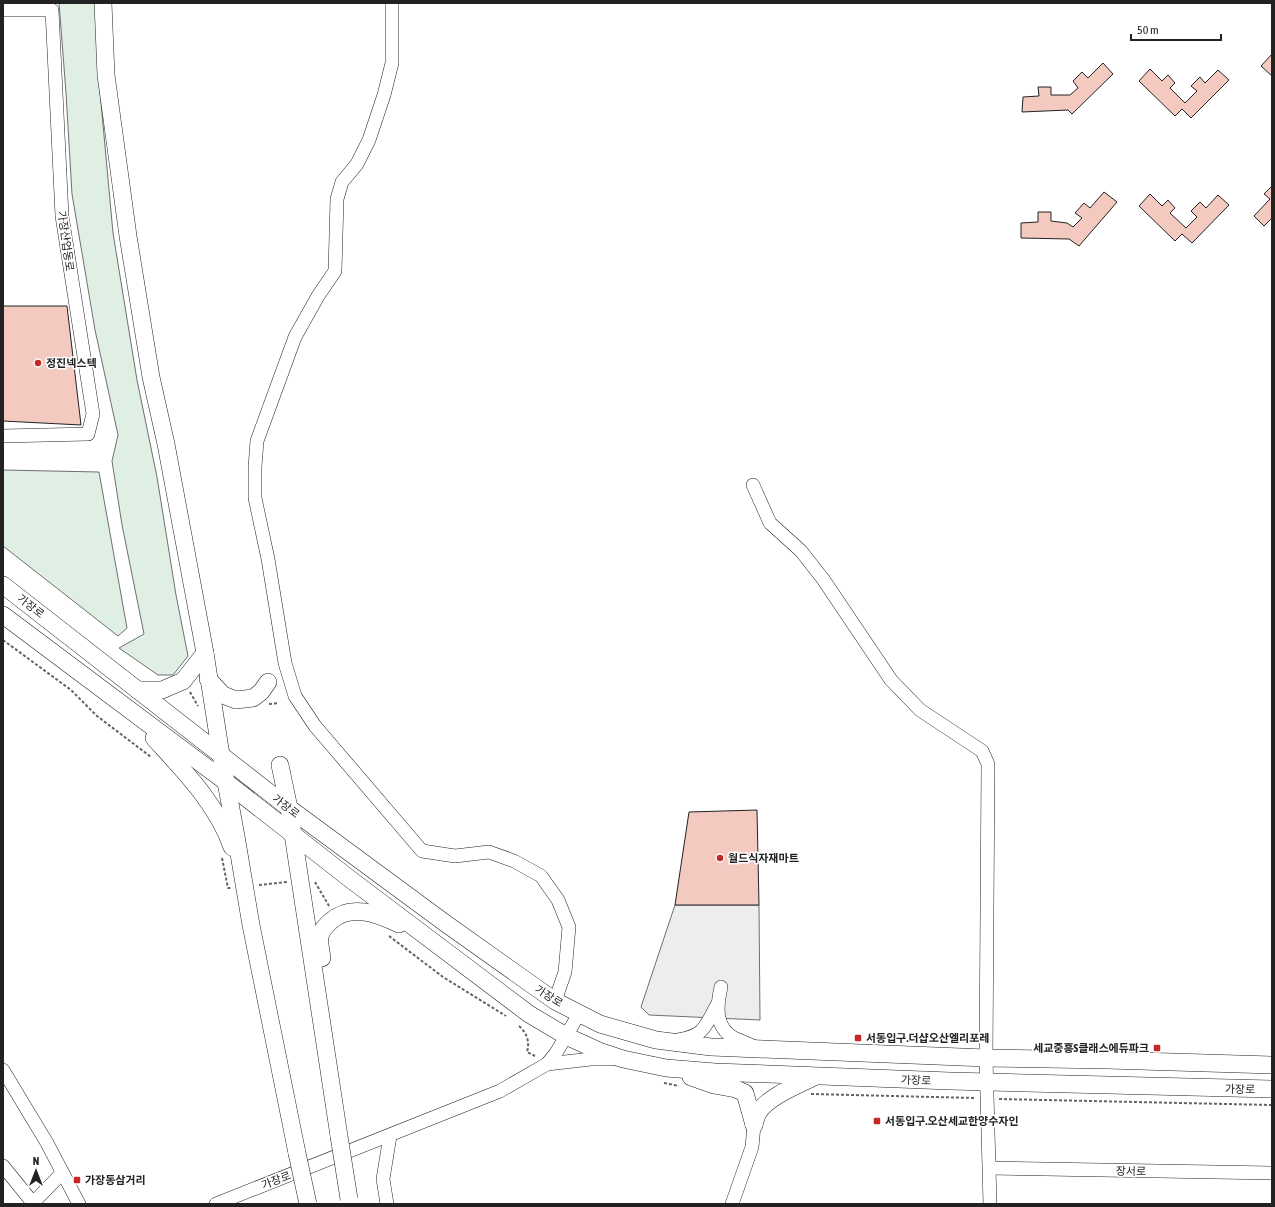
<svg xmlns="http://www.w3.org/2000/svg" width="1275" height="1207" font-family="'Asap Condensed','Noto Sans KR',sans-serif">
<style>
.green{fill:#e0efe3;stroke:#6f6f6f}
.parking{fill:#ededed;stroke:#6f6f6f}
.building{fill:#f3c9c0;stroke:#222}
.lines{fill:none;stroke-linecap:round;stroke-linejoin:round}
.minor-casing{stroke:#222;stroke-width:14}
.major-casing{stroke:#222;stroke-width:18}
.path{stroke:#646464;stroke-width:2;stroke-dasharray:3 2;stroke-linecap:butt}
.minor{stroke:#fff;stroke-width:13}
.major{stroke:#fff;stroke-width:17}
.major-bridge-casing{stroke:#222;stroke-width:18;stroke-linecap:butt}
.major-bridge{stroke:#fff;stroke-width:17}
.poi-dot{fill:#c62828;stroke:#fff;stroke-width:1.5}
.labels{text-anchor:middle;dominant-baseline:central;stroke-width:3;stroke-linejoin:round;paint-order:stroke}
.street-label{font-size:11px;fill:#222;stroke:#fff}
.poi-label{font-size:11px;font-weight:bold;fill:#222;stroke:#fff;text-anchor:start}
</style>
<rect width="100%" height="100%" fill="#fff"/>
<g class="green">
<path d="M 59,3 L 97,3 L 99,81 L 113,233 L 137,380 L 157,477 L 176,595 L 188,656 L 173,675 L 158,675 L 119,648 L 144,634 L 122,525 L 112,461 L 118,435 L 95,330 L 72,194 L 66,93 Z"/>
<path d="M 3,470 L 99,472 L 127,628 L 118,636 L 3,546 Z"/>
</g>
<path class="parking" d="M 675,905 L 759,905 L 760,1020 L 649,1015 L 641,1007 Z"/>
<g class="building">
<path d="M 1272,54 L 1272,76 L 1261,66 Z"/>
<path d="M 1103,63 L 1113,74 L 1072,114 L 1068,110 L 1022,112 L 1023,97 L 1039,96 L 1038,87 L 1051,87 L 1051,95 L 1070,95 L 1078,88 L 1073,81 L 1082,72 L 1088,78 Z"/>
<path d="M 1150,69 L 1162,81 L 1168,75 L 1175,83 L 1170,88 L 1185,103 L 1197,91 L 1191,86 L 1200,77 L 1205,83 L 1218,70 L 1229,80 L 1191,118 L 1182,109 L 1175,116 L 1139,81 Z"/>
<path d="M 1272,186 L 1272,218 L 1264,226 L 1254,216 L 1270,199 L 1264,194 Z"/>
<path d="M 1104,192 L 1117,202 L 1079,246 L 1069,239 L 1021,238 L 1021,223 L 1038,222 L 1038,212 L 1051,212 L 1051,221 L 1067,223 L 1073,227 L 1082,218 L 1075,213 L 1084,203 L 1090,208 Z"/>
<path d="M 1150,194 L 1162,206 L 1168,200 L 1175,208 L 1170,213 L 1186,228 L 1197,217 L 1191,211 L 1200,202 L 1206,208 L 1218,195 L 1229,205 L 1192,243 L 1182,234 L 1175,241 L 1139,206 Z"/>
<path d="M 3,306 L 67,306 L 81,425 L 3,421 Z"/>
<path d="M 757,810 L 759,905 L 675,905 L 689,812 Z"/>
</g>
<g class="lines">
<defs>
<g id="minor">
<path d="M 392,3 L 392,63 L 384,95 L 369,140 L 357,164 L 342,182 L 337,199 L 335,271 L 318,296 L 295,337 L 257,441 L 255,467 L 255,498 L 268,559 L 285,663 L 295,696 L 315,726 L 422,851 L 455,856 L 489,852 L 514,861 L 541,876 L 558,900 L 569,927 L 565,972 L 555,1001"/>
<path d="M 3,10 L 52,10 L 62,216 L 93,414 L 88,434 L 3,436"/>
<path d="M 753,485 L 770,523 L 801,551 L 823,579 L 891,680 L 920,710 L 982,751 L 988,764 L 986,1058 L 990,1204"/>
<path d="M 721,987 C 717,1005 714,1027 734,1038 C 741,1041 748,1044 755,1047"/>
<path d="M 678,1040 C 705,1035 704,1028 717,1005"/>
<path d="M 547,1064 L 591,1059 L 613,1059"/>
<path d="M 3,1070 L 47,1143 L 79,1204"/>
<path d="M 3,1166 L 33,1203 L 62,1173"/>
<path d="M 990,1168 L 1272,1173"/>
<path d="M 216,1204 L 500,1091 L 547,1064 L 556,1053 L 579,1014"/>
<path d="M 387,1204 L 383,1179 L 390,1136"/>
<path d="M 732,1204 L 752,1147 L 754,1125"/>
</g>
<g id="major">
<path d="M 103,3 L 106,75 L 128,236 L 151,377 L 166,444 L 205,653 L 221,755 L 236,836 L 251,925 L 297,1153"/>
<path d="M 3,585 L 289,808 L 445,923 L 521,977 L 555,1001 L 600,1024 L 656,1040 L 711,1047 L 986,1058 L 1107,1060 L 1272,1065"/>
<path d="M 3,615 L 226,782 L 350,879 L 529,1014 L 566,1036 L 599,1051 L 623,1059 L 666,1068 L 715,1072 L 950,1081 L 1272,1089"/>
<path d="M 208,679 L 223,695 L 236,700 L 253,698 L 261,692 L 268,682"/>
<path d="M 137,690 L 162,690 L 183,681 L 205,653"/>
<path d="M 154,738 C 184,771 217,804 232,847"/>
<path d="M 280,765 L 289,808 L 339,1136"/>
<path d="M 322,958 C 321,951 319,943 320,936 C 322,930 326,925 331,921 C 351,903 378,914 399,924"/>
<path d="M 691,1077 L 714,1085 L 736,1089 L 745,1093 L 754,1125"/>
<path d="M 754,1125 C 755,1121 756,1117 758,1113 C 767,1097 798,1085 814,1077"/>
</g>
</defs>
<use href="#minor" class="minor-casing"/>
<use href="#major" class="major-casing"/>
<g class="path">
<path d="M 3,640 L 71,690 L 97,716 L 151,757"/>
<path d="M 190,692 L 198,706"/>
<path d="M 269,704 L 279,703"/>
<path d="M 222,858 L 228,888 L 231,888"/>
<path d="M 315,882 L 329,906"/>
<path d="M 259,885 L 287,882"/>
<path d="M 389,936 L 443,977 L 506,1016"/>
<path d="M 519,1026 C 527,1033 530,1042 527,1052 L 535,1056"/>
<path d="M 664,1083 L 679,1086"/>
<path d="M 811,1094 L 975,1098"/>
<path d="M 999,1099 L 1272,1105"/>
</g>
<use href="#minor" class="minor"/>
<use href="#major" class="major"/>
<defs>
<g id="major-bridge">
<path d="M 339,1136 L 349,1199"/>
<path d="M 297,1153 L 308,1204"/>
</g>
</defs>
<use href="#major-bridge" class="major-bridge-casing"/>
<use href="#major-bridge" class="major-bridge"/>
</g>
<g class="poi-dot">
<circle cx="38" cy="363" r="4"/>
<circle cx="720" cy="858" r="4"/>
<rect x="854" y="1034" width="8" height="8" rx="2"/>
<rect x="1153" y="1044" width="8" height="8" rx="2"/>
<rect x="873" y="1117" width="8" height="8" rx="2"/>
<rect x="73" y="1176" width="8" height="8" rx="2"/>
</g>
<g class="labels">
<g class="street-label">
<text transform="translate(66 241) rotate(82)">가장산업동로</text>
<text transform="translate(31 606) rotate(38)">가장로</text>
<text transform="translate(286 806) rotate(37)">가장로</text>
<text transform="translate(549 996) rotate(32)">가장로</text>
<text transform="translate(916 1080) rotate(2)">가장로</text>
<text transform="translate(1240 1089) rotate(1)">가장로</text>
<text transform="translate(1131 1171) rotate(1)">장서로</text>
<text transform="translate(276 1180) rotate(-21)">가장로</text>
</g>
<g class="poi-label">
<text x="46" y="363">정진넥스텍</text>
<text x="728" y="858">월드식자재마트</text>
<text x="866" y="1038">서동입구.더샵오산엘리포레</text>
<text x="1149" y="1048" text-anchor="end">세교중흥S클래스에듀파크</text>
<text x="885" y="1121">서동입구.오산세교한양수자인</text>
<text x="85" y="1180">가장동삼거리</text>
</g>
</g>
<rect width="1275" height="1207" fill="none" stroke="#222222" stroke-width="8"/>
<g transform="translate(36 1171)" stroke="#ffffff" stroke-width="3" paint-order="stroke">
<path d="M0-3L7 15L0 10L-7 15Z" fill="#222222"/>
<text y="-6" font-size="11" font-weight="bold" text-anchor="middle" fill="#222222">N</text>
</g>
<path d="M1131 34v6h90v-6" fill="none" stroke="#222222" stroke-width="2"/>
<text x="1137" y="34" font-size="12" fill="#222222" stroke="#ffffff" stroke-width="3" paint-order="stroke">50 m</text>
</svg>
